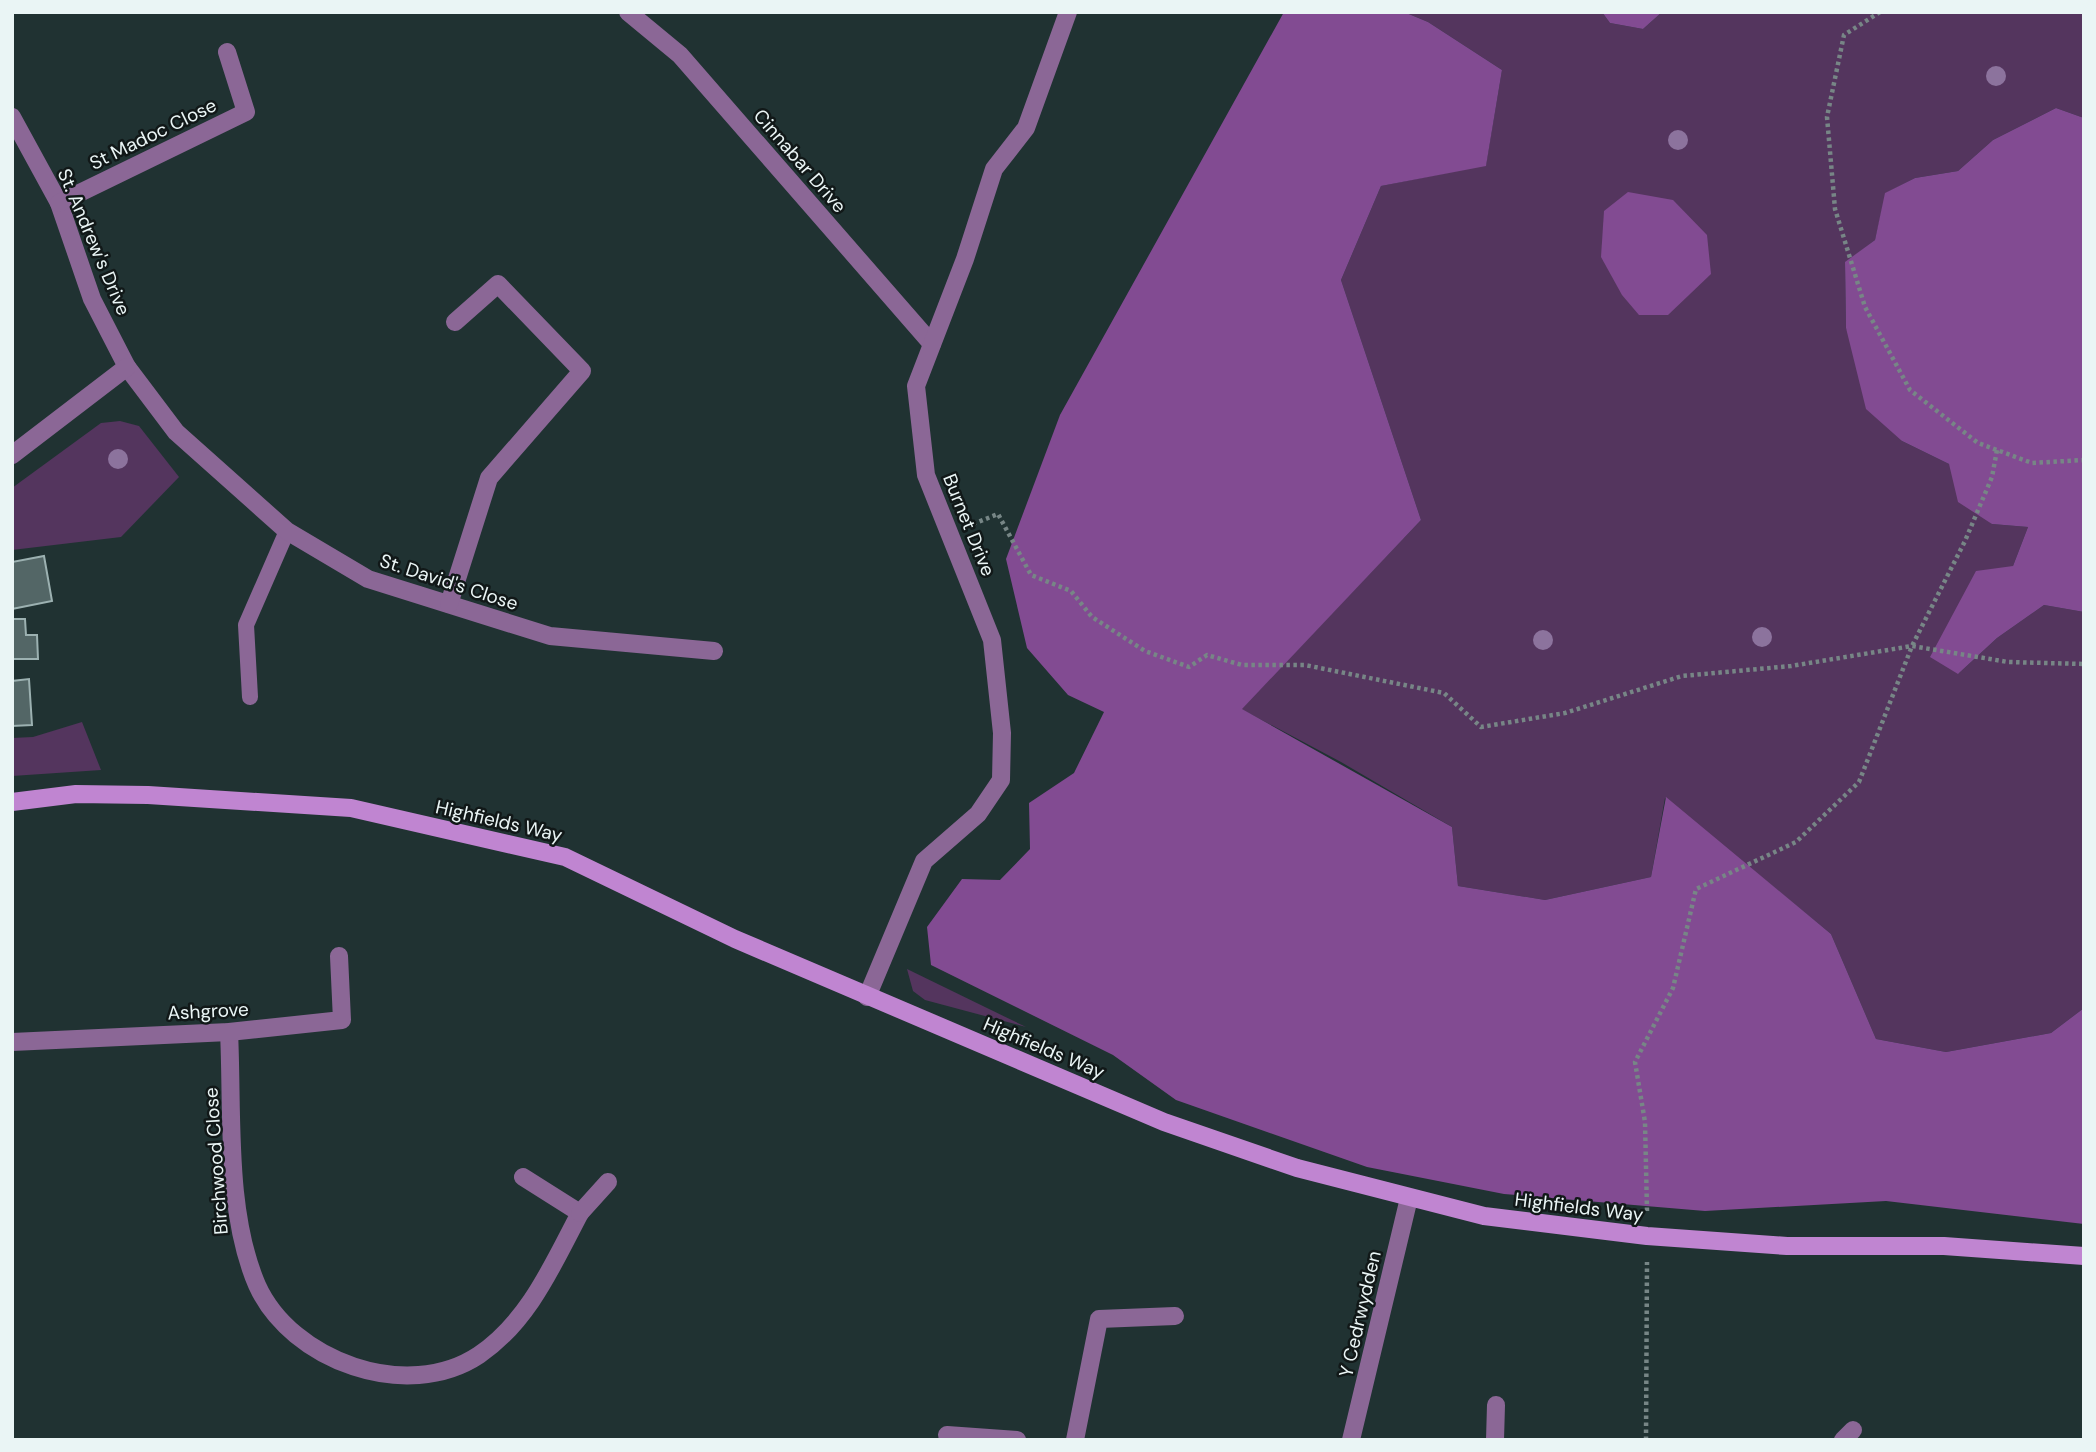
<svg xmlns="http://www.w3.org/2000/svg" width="2096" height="1452" font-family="'DM Sans',sans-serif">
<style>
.green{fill:#54355e}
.forest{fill:#824b92}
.building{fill:#536666;stroke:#9cb1b1;stroke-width:2}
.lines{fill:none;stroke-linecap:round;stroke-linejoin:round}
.path{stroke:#778686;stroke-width:4.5;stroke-dasharray:3.5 3.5;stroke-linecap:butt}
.lane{stroke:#8b6796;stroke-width:16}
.street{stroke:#8b6796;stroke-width:18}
.secondary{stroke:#c085d1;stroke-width:18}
.tree{fill:#8c739d}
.labels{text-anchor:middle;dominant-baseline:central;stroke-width:5;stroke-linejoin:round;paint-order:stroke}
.street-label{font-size:19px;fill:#eaf5f5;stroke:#111818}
</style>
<rect width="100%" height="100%" fill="#203232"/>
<g class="green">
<path d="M 1404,12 L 1602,12 L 1610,23 L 1643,29 L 1662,12 L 2084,12 L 2084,118 L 2056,108 L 1993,140 L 1958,171 L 1915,178 L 1886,193 L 1875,240 L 1845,263 L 1846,328 L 1902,441 L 1949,464 L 1992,524 L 2028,527 L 2013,566 L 1958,674 L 1997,638 L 2044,605 L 2084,612 L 2084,1008 L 2051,1033 L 1946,1052 L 1876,1039 L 1831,934 L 1665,798 L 1651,877 L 1545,900 L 1458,886 L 1452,827 L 1341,762 L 1241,709 L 1421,520 L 1341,280 L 1381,186 L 1486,165 L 1502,70 L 1428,22 Z"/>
<path d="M 120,421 L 139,426 L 179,477 L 121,537 L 12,550 L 12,488 L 101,423 Z"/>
<path d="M 82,722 L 101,770 L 12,776 L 12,738 L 33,737 Z"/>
<path d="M 907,969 L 1026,1027 L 925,1000 L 913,991 Z"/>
</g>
<g class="forest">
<path d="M 1284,12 L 1404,12 L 1428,22 L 1502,70 L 1486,166 L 1381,186 L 1341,280 L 1421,520 L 1242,709 L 1452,827 L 1458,886 L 1545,900 L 1651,877 L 1666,797 L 1831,934 L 1876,1039 L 1946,1052 L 2051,1033 L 2084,1008 L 2084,1224 L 1886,1201 L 1705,1211 L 1504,1194 L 1367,1167 L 1176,1100 L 1113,1055 L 931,965 L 927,927 L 962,879 L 1000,880 L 1030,849 L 1029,803 L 1074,773 L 1104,712 L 1068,695 L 1027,648 L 1006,559 L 1060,415 Z"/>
<path d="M 1602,12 L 1662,12 L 1643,29 L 1610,23 Z"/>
<path d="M 2056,108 L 2084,118 L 2084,612 L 2044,605 L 1997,638 L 1958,674 L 1930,657 L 1976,571 L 2013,566 L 2028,527 L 1992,524 L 1958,502 L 1949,464 L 1902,441 L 1866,409 L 1846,328 L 1845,262 L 1875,240 L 1885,193 L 1915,178 L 1958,171 L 1993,140 Z"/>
<path d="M 1628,192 L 1673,200 L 1707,235 L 1711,274 L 1668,315 L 1639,315 L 1622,295 L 1601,257 L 1604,211 Z"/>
</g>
<g class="building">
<path d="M 44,556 L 52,601 L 12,609 L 12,562 Z"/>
<path d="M 12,619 L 25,619 L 26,635 L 37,635 L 38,659 L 12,659 Z"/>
<path d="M 29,679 L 32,725 L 12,726 L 12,681 Z"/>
</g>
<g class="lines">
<g class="path">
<path d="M 1880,12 L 1844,35 L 1827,117 L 1835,209 L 1865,307 L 1910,390 L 1978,443 L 2032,463 L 2084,460"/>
<path d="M 973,524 L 998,514 L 1031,575 L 1071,591 L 1092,617 L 1145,651 L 1189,667 L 1207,655 L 1242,665 L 1305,665 L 1444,693 L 1481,727 L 1565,713 L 1682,676 L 1791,666 L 1912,646 L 2008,662 L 2084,664"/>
<path d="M 1647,1211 L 1645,1122 L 1635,1062 L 1673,988 L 1696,889 L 1796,842 L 1859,782 L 1912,646 L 1965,541 L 1992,477 L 1997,450"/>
<path d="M 1646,1440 L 1647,1262"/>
</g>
<path class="lane" d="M 250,697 L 246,625 L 287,531"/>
<g class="street">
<path d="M 628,12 L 680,55 L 932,344"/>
<path d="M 12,117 L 59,203 L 92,299 L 127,367 L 176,432 L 287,531 L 368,579 L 550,636 L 714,651"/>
<path d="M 59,203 L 246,112 L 227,52"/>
<path d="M 12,455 L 127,367"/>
<path d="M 449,604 L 489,478 L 582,371 L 498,284 L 455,322"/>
<path d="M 867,997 L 924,861 L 978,814 L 1001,780 L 1002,733 L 992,640 L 926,475 L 916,386 L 965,259 L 994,169 L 1026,128 L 1068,12"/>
<path d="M 229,1032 C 233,1112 225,1211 257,1285 C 291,1361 407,1403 479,1355 C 529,1321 553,1264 580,1213 L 523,1177"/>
<path d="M 12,1042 L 229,1032 L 342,1020 L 339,956"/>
<path d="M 580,1213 L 608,1182"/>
<path d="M 947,1435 L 1017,1440"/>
<path d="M 1075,1440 L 1099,1319 L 1175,1316"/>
<path d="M 1351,1440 L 1409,1198"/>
<path d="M 1495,1440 L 1496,1405"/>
<path d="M 1843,1440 L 1853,1430"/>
</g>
<path class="secondary" d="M 12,802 L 76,794 L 148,795 L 351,808 L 565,857 L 735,939 L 1164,1122 L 1297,1168 L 1484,1216 L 1647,1236 L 1787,1246 L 1944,1246 L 2084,1256"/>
</g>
<g class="tree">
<circle cx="1996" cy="76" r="10"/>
<circle cx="1678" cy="140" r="10"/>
<circle cx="118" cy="459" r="10"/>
<circle cx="1762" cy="637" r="10"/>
<circle cx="1543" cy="640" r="10"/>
</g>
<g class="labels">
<g class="street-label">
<text transform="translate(153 134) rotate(-26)">St Madoc Close</text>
<text transform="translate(800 161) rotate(49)">Cinnabar Drive</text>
<text transform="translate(94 242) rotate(67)">St. Andrew's Drive</text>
<text transform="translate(969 525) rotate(68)">Burnet Drive</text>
<text transform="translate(449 582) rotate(18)">St. David's Close</text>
<text transform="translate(499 821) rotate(13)">Highfields Way</text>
<text transform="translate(208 1011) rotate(-3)">Ashgrove</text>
<text transform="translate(1044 1048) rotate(23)">Highfields Way</text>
<text transform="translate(216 1161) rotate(-94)">Birchwood Close</text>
<text transform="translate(1579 1207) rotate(7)">Highfields Way</text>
<text transform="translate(1360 1314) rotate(-77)">Y Cedrwydden</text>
</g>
</g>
<rect width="2096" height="1452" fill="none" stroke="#eaf5f5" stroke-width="28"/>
</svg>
